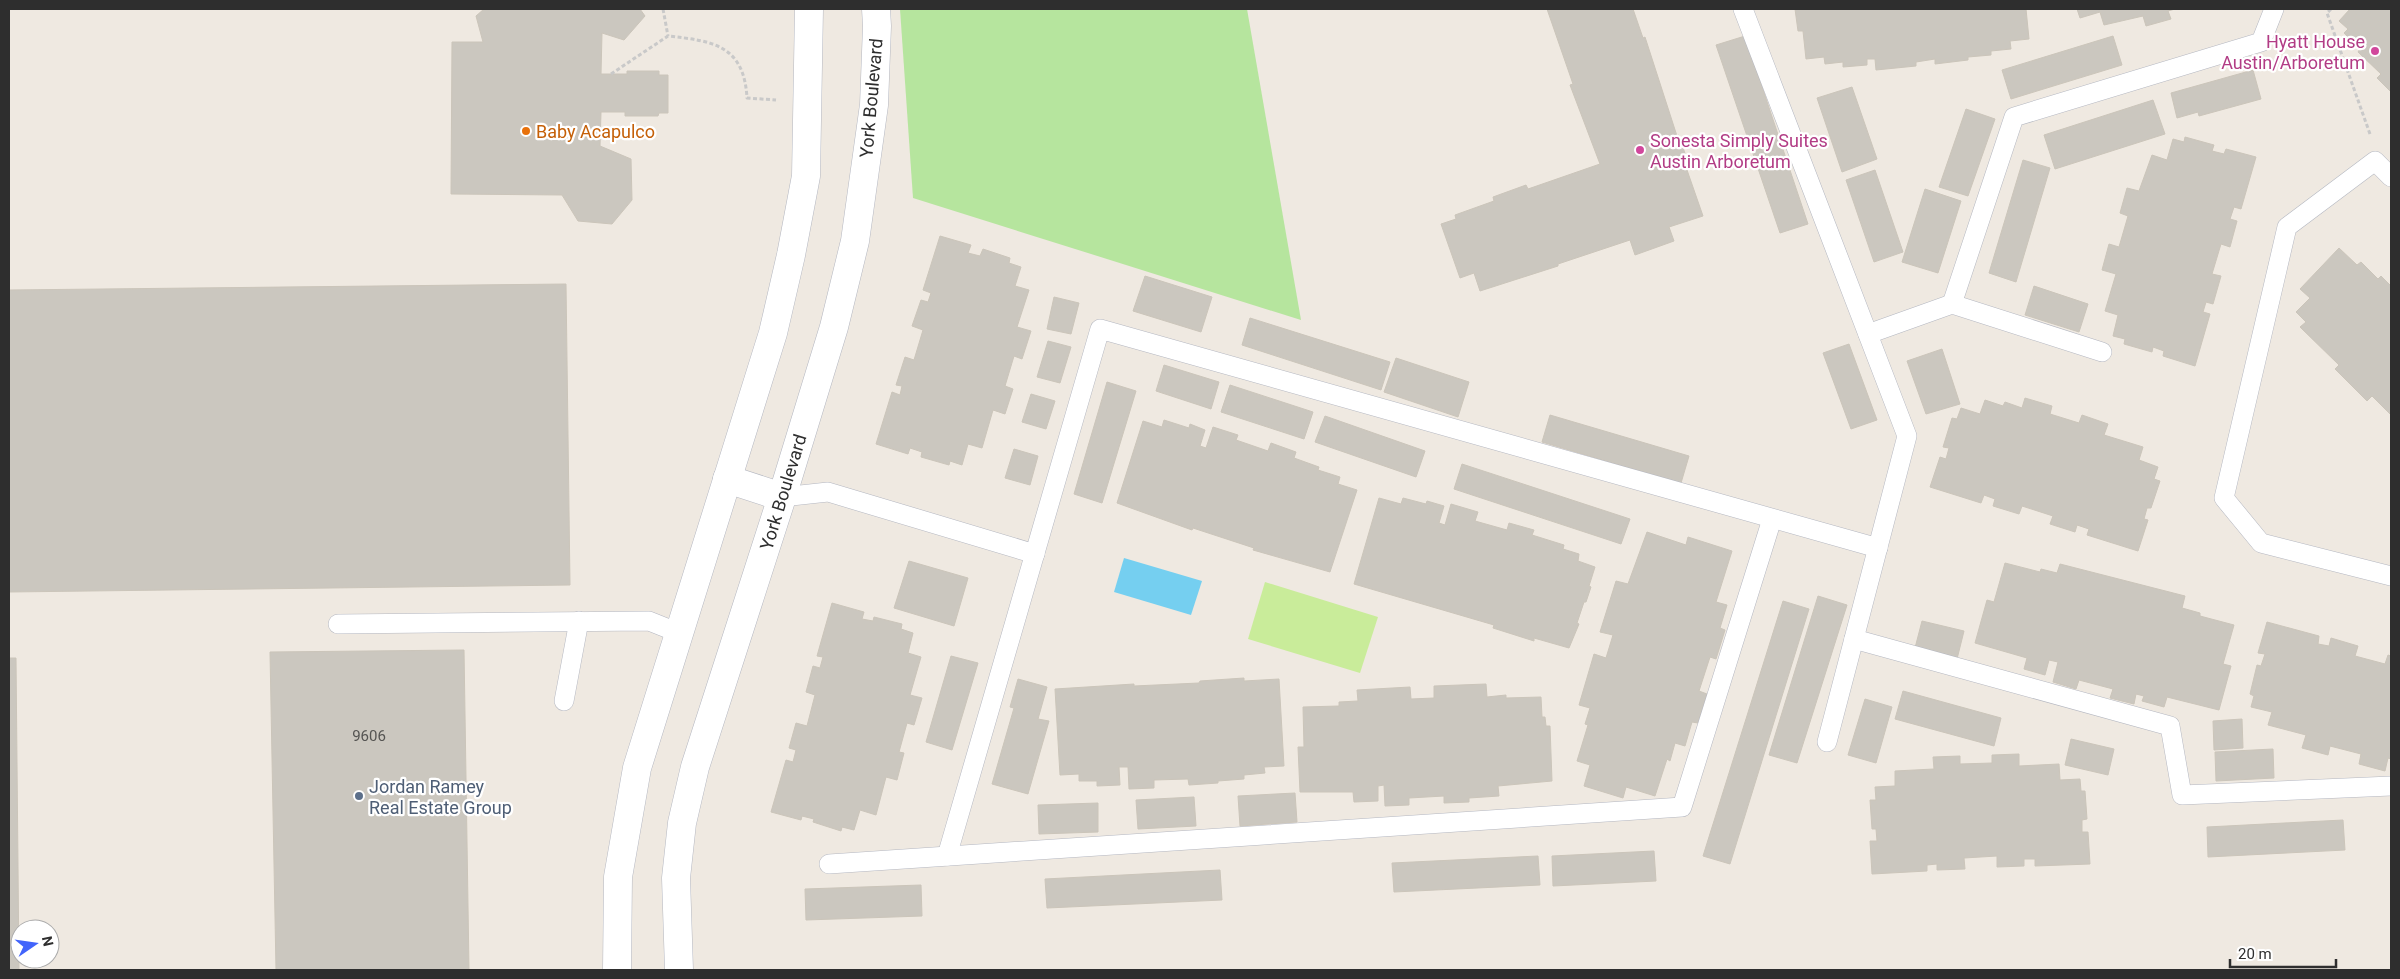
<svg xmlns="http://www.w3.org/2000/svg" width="2400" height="979" font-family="Roboto,sans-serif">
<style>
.green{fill:#b6e59e}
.pitch{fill:#c9ec9a}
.water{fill:#75cff0}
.building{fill:#cbc7bf;stroke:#cbc5ba}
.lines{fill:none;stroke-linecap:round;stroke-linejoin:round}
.service-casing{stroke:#b4b7c1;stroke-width:20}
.minor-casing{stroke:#b4b7c1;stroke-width:29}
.path{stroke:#c9c9c9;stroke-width:3;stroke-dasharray:4 2.5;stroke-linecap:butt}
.service{stroke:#fff;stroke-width:19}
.minor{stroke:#fff;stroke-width:28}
.hotel-dot{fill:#d1479c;stroke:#fff;stroke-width:2}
.food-dot{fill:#e8710a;stroke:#fff;stroke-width:2}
.service-dot{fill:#5c6f8a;stroke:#fff;stroke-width:2}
.labels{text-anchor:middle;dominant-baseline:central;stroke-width:4.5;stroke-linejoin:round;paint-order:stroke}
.number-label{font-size:15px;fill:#555452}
.hotel-label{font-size:18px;fill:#b23c85;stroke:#fff;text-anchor:end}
.street-label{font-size:18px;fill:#2e2e2e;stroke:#fff}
.food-label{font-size:18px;fill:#c56008;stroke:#fff;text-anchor:start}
.service-label{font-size:18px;fill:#4e5e75;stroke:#fff;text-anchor:start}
</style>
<rect width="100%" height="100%" fill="#efe9e1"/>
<path class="green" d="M 900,9 L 1247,9 L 1301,320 L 913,198 Z"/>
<path class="pitch" d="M 1265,582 L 1378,617 L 1360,673 L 1248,639 Z"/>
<path class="water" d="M 1124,558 L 1202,581 L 1191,615 L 1114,592 Z"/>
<g class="building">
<path d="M 484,9 L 640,9 L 645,16 L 624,40 L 602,33 L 601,74 L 627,74 L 627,71 L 659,71 L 659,75 L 668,75 L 668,113 L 659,113 L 658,116 L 625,116 L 625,112 L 601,112 L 600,146 L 631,159 L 632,200 L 612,224 L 578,221 L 562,195 L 451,194 L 452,42 L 483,42 L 476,16 Z"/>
<path d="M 1547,9 L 1633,9 L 1643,38 L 1645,37 L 1677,136 L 1679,135 L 1690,169 L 1687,170 L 1703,216 L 1669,227 L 1674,241 L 1635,255 L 1630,240 L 1558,264 L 1558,266 L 1480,291 L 1474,273 L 1460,278 L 1441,224 L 1456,219 L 1455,215 L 1494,201 L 1493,197 L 1526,185 L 1528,189 L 1600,164 L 1570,85 L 1573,84 Z"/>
<path d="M 1795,9 L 2026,9 L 2029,39 L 2010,41 L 2011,49 L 1991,51 L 1991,55 L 1968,57 L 1968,60 L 1935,64 L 1935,59 L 1916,62 L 1916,66 L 1876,70 L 1875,59 L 1867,59 L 1867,65 L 1843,67 L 1843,62 L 1825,64 L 1824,57 L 1806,59 L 1803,31 L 1798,31 Z"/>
<path d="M 2077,9 L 2175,9 L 2168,11 L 2171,19 L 2146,26 L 2143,16 L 2104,25 L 2100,12 L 2080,18 Z"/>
<path d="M 2350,9 L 2391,9 L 2391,92 L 2377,78 L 2381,74 L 2358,52 L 2360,49 L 2344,33 L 2348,29 L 2339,21 Z"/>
<path d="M 1745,36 L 1808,224 L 1780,233 L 1716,45 Z"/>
<path d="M 2113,36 L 2122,65 L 2011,99 L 2002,70 Z"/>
<path d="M 2253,70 L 2261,99 L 2199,116 L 2198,112 L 2177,118 L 2171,93 Z"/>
<path d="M 1852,87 L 1877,159 L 1842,172 L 1817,98 Z"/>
<path d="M 2153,100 L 2165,134 L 2055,169 L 2044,135 Z"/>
<path d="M 1966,109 L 1995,119 L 1968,196 L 1939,187 Z"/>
<path d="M 2185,137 L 2214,145 L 2212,151 L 2224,154 L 2226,149 L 2256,157 L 2241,209 L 2234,207 L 2230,219 L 2237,221 L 2230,247 L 2221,244 L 2212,274 L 2221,276 L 2213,304 L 2206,302 L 2203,312 L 2210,314 L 2195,366 L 2163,356 L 2164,351 L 2153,347 L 2152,352 L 2124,344 L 2125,339 L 2113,336 L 2118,315 L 2105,311 L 2116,274 L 2102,270 L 2109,244 L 2119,247 L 2128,216 L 2120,213 L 2127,188 L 2139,191 L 2152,155 L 2167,160 L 2173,139 L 2184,142 Z"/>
<path d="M 2023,160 L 2050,168 L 2016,282 L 1989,273 Z"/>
<path d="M 1875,170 L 1903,252 L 1874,262 L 1846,180 Z"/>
<path d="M 1925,189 L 1961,201 L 1938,273 L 1902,262 Z"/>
<path d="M 940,236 L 971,245 L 968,253 L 980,256 L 983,249 L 1010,258 L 1009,263 L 1021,267 L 1015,286 L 1029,290 L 1017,327 L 1031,331 L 1022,359 L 1014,356 L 1005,386 L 1013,389 L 1005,414 L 993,410 L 982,448 L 968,444 L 962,465 L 950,461 L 949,465 L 921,457 L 922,452 L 910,448 L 908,454 L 876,444 L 892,392 L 900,395 L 902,386 L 896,385 L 905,357 L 914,360 L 923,330 L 912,326 L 921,300 L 928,302 L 931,293 L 923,290 Z"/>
<path d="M 2339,248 L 2357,265 L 2361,262 L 2378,279 L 2381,276 L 2391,286 L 2391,415 L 2372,396 L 2367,401 L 2335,369 L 2339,365 L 2300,327 L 2306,322 L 2296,312 L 2310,298 L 2300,289 Z"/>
<path d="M 1145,276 L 1212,297 L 1201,332 L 1133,311 Z"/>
<path d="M 566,284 L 570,585 L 9,592 L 9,290 Z"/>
<path d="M 2034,286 L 2088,304 L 2079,332 L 2025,315 Z"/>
<path d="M 1054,297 L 1079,303 L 1071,334 L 1047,329 Z"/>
<path d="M 1250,318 L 1390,362 L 1381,390 L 1242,345 Z"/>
<path d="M 1048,341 L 1071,347 L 1060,383 L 1037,377 Z"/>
<path d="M 1849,344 L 1877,420 L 1851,429 L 1823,353 Z"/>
<path d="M 1942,349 L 1960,404 L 1926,414 L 1907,361 Z"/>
<path d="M 1396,358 L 1469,382 L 1458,417 L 1384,392 Z"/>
<path d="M 1164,365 L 1219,382 L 1211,409 L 1156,391 Z"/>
<path d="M 1107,382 L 1136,391 L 1102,503 L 1074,494 Z"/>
<path d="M 1230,385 L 1313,412 L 1304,439 L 1221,412 Z"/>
<path d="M 1031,394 L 1055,401 L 1046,429 L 1022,422 Z"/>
<path d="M 2025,398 L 2052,406 L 2050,414 L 2079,423 L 2082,415 L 2108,424 L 2104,435 L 2143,447 L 2139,460 L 2158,467 L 2154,479 L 2160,481 L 2151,508 L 2147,508 L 2144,519 L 2148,520 L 2138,551 L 2087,535 L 2089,529 L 2077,525 L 2075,532 L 2050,524 L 2053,516 L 2022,506 L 2019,514 L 1993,506 L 1995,499 L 1984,495 L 1981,503 L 1930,487 L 1940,457 L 1946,459 L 1949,448 L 1943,447 L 1952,418 L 1957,419 L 1961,408 L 1980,414 L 1985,400 L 2003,406 L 2005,402 L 2022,408 Z"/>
<path d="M 1550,415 L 1689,456 L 1681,483 L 1542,442 Z"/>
<path d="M 1325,416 L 1425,451 L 1416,477 L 1315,442 Z"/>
<path d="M 1164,420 L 1189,428 L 1190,424 L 1205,430 L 1200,446 L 1206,448 L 1213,427 L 1238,435 L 1236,440 L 1268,451 L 1271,443 L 1296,452 L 1294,458 L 1319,467 L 1318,470 L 1340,477 L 1338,484 L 1357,490 L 1330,572 L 1253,550 L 1254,548 L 1193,528 L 1192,530 L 1117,503 L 1143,421 L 1162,427 Z"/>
<path d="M 1014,449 L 1038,456 L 1030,485 L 1005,478 Z"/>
<path d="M 1462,464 L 1630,519 L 1621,544 L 1454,489 Z"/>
<path d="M 1379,498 L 1401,504 L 1403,498 L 1426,504 L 1427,501 L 1444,506 L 1439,523 L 1445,525 L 1451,504 L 1478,512 L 1475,521 L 1507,530 L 1509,523 L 1534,530 L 1532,535 L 1564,545 L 1563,549 L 1579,554 L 1578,561 L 1595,567 L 1589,586 L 1591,587 L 1586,602 L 1584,602 L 1577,623 L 1579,624 L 1569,648 L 1534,638 L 1534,641 L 1493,628 L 1494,625 L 1354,584 Z"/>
<path d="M 1647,532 L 1686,545 L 1688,537 L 1732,551 L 1716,602 L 1727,605 L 1720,628 L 1725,630 L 1716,659 L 1710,657 L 1699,691 L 1707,694 L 1698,723 L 1692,722 L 1685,746 L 1675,743 L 1670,761 L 1667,759 L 1655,796 L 1626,787 L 1623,798 L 1584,786 L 1590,765 L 1577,761 L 1588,725 L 1585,724 L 1590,708 L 1579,705 L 1594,654 L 1606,658 L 1613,635 L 1600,632 L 1616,581 L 1628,584 Z"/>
<path d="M 909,561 L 968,578 L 954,626 L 894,608 Z"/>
<path d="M 2005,563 L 2040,572 L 2041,569 L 2057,573 L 2060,564 L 2185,596 L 2182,608 L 2200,613 L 2200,616 L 2234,625 L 2223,664 L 2231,666 L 2219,710 L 2167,697 L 2164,707 L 2142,701 L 2144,696 L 2136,694 L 2134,704 L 2110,698 L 2113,689 L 2079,680 L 2076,689 L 2053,682 L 2058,662 L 2049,660 L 2045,675 L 2024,669 L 2027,658 L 1975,643 L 1987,600 L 1994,602 Z"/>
<path d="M 1818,596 L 1847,605 L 1797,763 L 1769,755 Z"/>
<path d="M 1783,601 L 1809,609 L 1730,864 L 1703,856 Z"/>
<path d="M 832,603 L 864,612 L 862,619 L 873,621 L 874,617 L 902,624 L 901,629 L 913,633 L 908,653 L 921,657 L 910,695 L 922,698 L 914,725 L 907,723 L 899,752 L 904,753 L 897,780 L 886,777 L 876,815 L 860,810 L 854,830 L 842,827 L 841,831 L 813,822 L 814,819 L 802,816 L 801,820 L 771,812 L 786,760 L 793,762 L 796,750 L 789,748 L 796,723 L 807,726 L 815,695 L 806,692 L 813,666 L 820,668 L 823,657 L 817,656 Z"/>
<path d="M 1922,621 L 1964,631 L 1957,659 L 1915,648 Z"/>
<path d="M 2267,622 L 2319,636 L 2318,644 L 2329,646 L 2331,638 L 2358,646 L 2355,656 L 2385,664 L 2388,655 L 2391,656 L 2391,759 L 2388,758 L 2385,771 L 2359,764 L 2361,754 L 2330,746 L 2328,755 L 2302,748 L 2306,735 L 2268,725 L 2272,712 L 2251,707 L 2254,696 L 2250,694 L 2257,665 L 2261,666 L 2265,654 L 2258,653 Z"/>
<path d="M 464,650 L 469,970 L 276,970 L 270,652 Z"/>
<path d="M 951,656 L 978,663 L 952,750 L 926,742 Z"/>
<path d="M 9,658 L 16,658 L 19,970 L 9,970 Z"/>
<path d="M 1244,678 L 1244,681 L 1279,679 L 1284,766 L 1264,767 L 1265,773 L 1244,775 L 1244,779 L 1218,781 L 1218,783 L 1189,785 L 1188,779 L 1154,780 L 1154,788 L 1129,789 L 1128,767 L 1119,767 L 1120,785 L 1097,786 L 1097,781 L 1079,781 L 1079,774 L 1060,775 L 1055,689 L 1134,684 L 1134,686 L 1199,683 L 1200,681 Z"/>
<path d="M 1018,679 L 1047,687 L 1038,719 L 1049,721 L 1028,794 L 992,784 L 1014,708 L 1010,707 Z"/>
<path d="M 1486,684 L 1487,697 L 1506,695 L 1506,698 L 1541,697 L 1542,717 L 1545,717 L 1546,726 L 1550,726 L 1552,781 L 1498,786 L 1499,796 L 1469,798 L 1469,802 L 1444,803 L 1444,796 L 1409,798 L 1409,805 L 1385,806 L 1384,785 L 1378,786 L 1378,801 L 1354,802 L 1353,792 L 1300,792 L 1298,747 L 1304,747 L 1303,707 L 1339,706 L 1339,702 L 1358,701 L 1357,690 L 1410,687 L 1411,699 L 1434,698 L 1434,686 Z"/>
<path d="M 1903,691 L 2001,718 L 1994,746 L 1895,719 Z"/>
<path d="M 1865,699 L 1892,707 L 1876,763 L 1848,755 Z"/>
<path d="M 2242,719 L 2243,748 L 2214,750 L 2213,721 Z"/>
<path d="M 2071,739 L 2114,749 L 2108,775 L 2065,765 Z"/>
<path d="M 2273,749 L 2274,778 L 2216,781 L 2215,752 Z"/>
<path d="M 2019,754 L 2019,766 L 2059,764 L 2060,780 L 2080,779 L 2081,791 L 2085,791 L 2087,819 L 2082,820 L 2082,832 L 2088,832 L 2090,864 L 2035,866 L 2035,859 L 2024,859 L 2024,866 L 1997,867 L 1997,856 L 1964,858 L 1965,869 L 1937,870 L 1937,864 L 1927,865 L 1927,871 L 1872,874 L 1870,841 L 1877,841 L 1876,829 L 1872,829 L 1870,800 L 1876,800 L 1875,787 L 1895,786 L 1895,771 L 1934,769 L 1933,757 L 1960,756 L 1960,764 L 1992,763 L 1992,755 Z"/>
<path d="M 1295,793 L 1297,822 L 1240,826 L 1238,796 Z"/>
<path d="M 1194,797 L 1196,826 L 1138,829 L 1136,800 Z"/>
<path d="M 1098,803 L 1098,832 L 1039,834 L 1038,805 Z"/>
<path d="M 2343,820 L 2345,850 L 2208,857 L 2207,827 Z"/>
<path d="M 1654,851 L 1656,881 L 1553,886 L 1552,856 Z"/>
<path d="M 1538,856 L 1540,885 L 1394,892 L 1392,863 Z"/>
<path d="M 1220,870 L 1222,900 L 1047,908 L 1045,879 Z"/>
<path d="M 921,885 L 922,916 L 806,920 L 805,889 Z"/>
</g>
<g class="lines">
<defs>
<g id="service">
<path d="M 1743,9 L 1907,436 L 1827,742"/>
<path d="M 2391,177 L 2375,161 L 2287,227 L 2224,498 L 2261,543 L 2391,576"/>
<path d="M 1952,304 L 2014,117 L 2261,42 L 2274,9"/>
<path d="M 1868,334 L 1952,304 L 2102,352"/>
<path d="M 782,497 L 828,492 L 1035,554"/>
<path d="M 338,624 L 649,621 L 679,633"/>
<path d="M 1854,639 L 2170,726 L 2182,795 L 2391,786"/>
<path d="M 564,701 L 579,621"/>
<path d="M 947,856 L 1100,329 L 1878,548"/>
<path d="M 829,864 L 1682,807 L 1772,519"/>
</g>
<g id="minor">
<path d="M 727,479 L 782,497"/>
<path d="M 617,970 L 618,877 L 637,768 L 773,333 L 791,255 L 806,176 L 809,9"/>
<path d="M 679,970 L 676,878 L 682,823 L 695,767 L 782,497 L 834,327 L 855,241 L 874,105 L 877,26 L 876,9"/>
</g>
</defs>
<use href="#service" class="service-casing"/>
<use href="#minor" class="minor-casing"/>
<g class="path">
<path d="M 663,9 L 668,36"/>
<path d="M 2331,9 L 2327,13 L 2370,134"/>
<path d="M 611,74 L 668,36 C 713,41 744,45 747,98 L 776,100"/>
</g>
<use href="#service" class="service"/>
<use href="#minor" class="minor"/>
</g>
<g class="hotel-dot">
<circle cx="2375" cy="51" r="5"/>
<circle cx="1640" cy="150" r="5"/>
</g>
<circle class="food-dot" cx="526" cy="131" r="5"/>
<circle class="service-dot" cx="359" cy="796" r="5"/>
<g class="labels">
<g class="number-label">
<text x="369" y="736">9606</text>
</g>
<g class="hotel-label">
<text x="2365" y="41">Hyatt House<tspan x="2365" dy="21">Austin/Arboretum</tspan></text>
<text x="1650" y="140" text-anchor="start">Sonesta Simply Suites<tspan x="1650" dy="21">Austin Arboretum</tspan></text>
</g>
<g class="street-label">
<text transform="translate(871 98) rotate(-85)">York Boulevard</text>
<text transform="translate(783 492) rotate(-73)">York Boulevard</text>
</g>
<g class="food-label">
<text x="536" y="131">Baby Acapulco</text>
</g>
<g class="service-label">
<text x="369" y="786">Jordan Ramey<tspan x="369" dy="21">Real Estate Group</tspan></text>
</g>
</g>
<rect width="2400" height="979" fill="none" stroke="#2e2e2e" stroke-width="20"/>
<g transform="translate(35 944) rotate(77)"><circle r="24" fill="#ffffff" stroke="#ababab"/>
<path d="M0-4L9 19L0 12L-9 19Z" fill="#4264fb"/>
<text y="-8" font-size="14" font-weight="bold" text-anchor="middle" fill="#2e2e2e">N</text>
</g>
<path d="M2230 959v8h106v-8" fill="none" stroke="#2e2e2e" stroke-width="2.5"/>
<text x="2238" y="959" font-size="15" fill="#2e2e2e" stroke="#ffffff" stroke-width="4" paint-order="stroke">20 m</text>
</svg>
